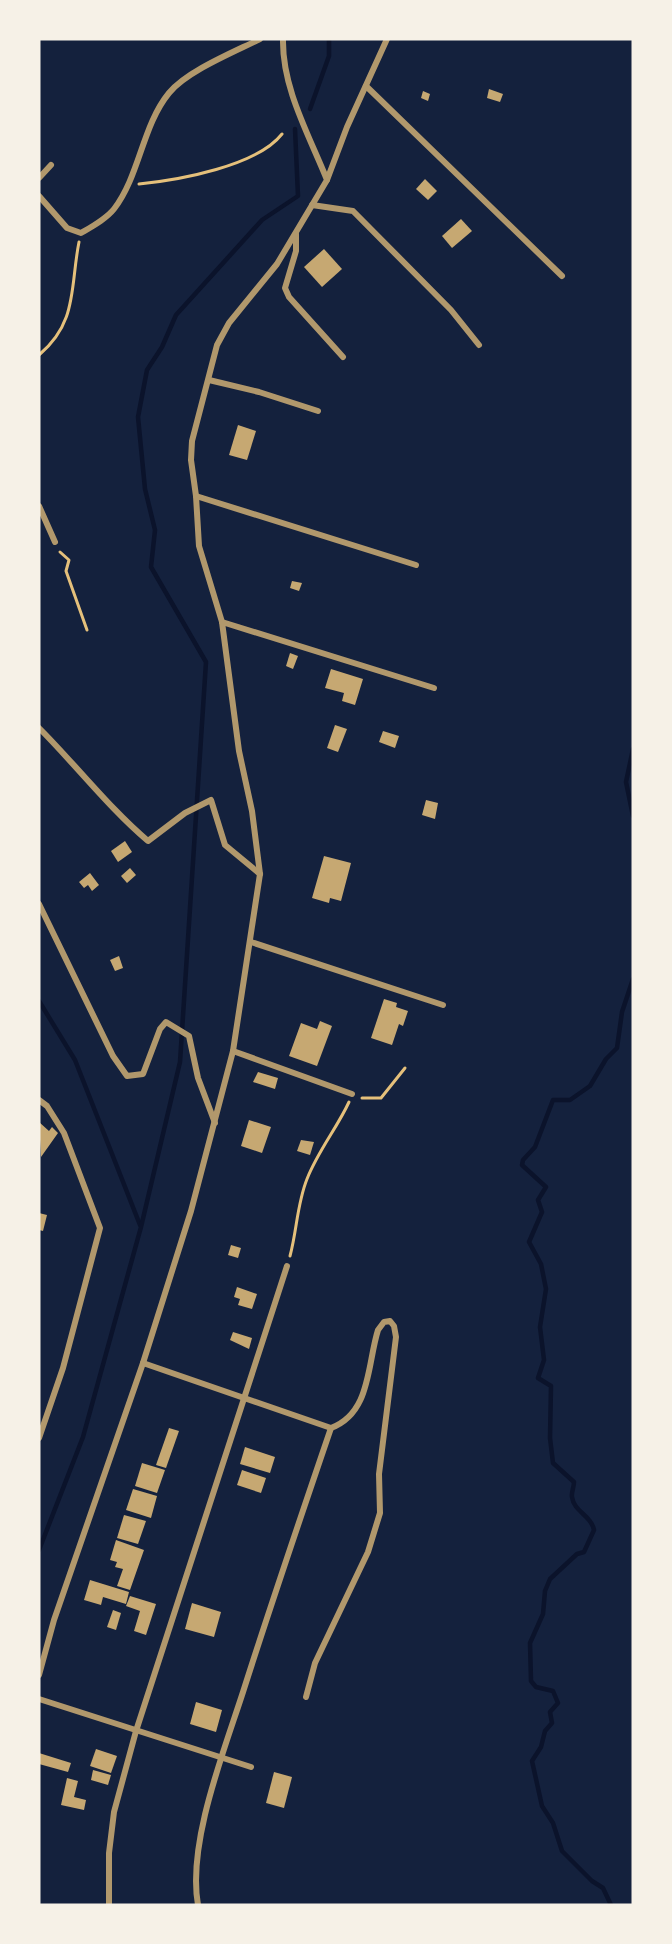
<svg xmlns="http://www.w3.org/2000/svg" width="672" height="1944" font-family="'Archivo Narrow',sans-serif">
<style>
.lines{fill:none;stroke-linecap:round;stroke-linejoin:round}
.stream{stroke:#0b132b;stroke-width:4.5}
.building{fill:#c6a872}
.path{stroke:#e5c07b;stroke-width:3}
.minor{stroke:#b1986c;stroke-width:6}
</style>
<rect width="100%" height="100%" fill="#14213d"/>
<g class="lines">
<g class="stream">
<path d="M 310,109 L 329,56 L 329,39"/>
<path d="M 633,749 L 626,782 L 633,816"/>
<path d="M 39,1001 L 75,1060 L 140,1225"/>
<path d="M 39,1550 L 83,1437 L 141,1227 L 180,1062 L 206,662 L 151,567 L 155,530 L 145,489 L 138,417 L 147,370 L 162,347 L 176,315 L 262,220 L 298,196 L 295,129"/>
<path d="M 611,1905 L 603,1888 L 592,1881 L 562,1851 L 553,1823 L 542,1806 L 532,1761 L 541,1747 L 545,1731 L 552,1723 L 550,1712 L 558,1703 L 553,1691 L 536,1687 L 531,1681 L 530,1643 L 543,1614 L 545,1591 L 550,1579 L 577,1554 L 584,1552 L 594,1530 C 591,1515 574,1512 572,1497 C 571,1493 574,1487 574,1482 L 553,1463 L 550,1438 L 551,1386 L 538,1378 L 544,1360 L 540,1327 L 546,1289 L 541,1264 L 529,1242 L 542,1212 L 538,1200 L 546,1187 L 522,1165 L 523,1160 L 535,1147 L 553,1100 L 570,1100 L 590,1086 L 606,1059 L 617,1048 L 622,1012 L 633,979"/>
</g>
</g>
<g class="building">
<path d="M 489,89 L 503,94 L 500,102 L 487,98 Z"/>
<path d="M 423,91 L 430,94 L 428,101 L 421,98 Z"/>
<path d="M 425,179 L 437,191 L 428,200 L 416,189 Z"/>
<path d="M 461,219 L 472,231 L 452,248 L 442,236 Z"/>
<path d="M 324,249 L 342,269 L 322,287 L 304,267 Z"/>
<path d="M 238,425 L 256,431 L 247,460 L 229,455 Z"/>
<path d="M 292,581 L 302,583 L 299,591 L 290,588 Z"/>
<path d="M 290,653 L 298,656 L 293,669 L 286,666 Z"/>
<path d="M 331,669 L 363,679 L 355,705 L 342,701 L 344,693 L 325,688 Z"/>
<path d="M 335,725 L 347,729 L 338,752 L 327,748 Z"/>
<path d="M 383,731 L 399,736 L 395,748 L 379,742 Z"/>
<path d="M 426,800 L 438,803 L 435,819 L 422,815 Z"/>
<path d="M 125,841 L 132,852 L 118,862 L 111,851 Z"/>
<path d="M 324,856 L 351,863 L 341,901 L 330,898 L 329,903 L 312,898 Z"/>
<path d="M 130,868 L 136,875 L 127,883 L 121,876 Z"/>
<path d="M 90,873 L 99,885 L 92,891 L 88,885 L 84,888 L 79,882 Z"/>
<path d="M 119,956 L 123,968 L 115,971 L 110,960 Z"/>
<path d="M 384,999 L 397,1003 L 396,1007 L 408,1011 L 403,1026 L 399,1024 L 392,1045 L 371,1038 Z"/>
<path d="M 320,1021 L 332,1026 L 317,1066 L 289,1056 L 301,1023 L 317,1029 Z"/>
<path d="M 258,1072 L 278,1078 L 275,1089 L 253,1082 Z"/>
<path d="M 249,1120 L 271,1127 L 262,1153 L 241,1146 Z"/>
<path d="M 39,1122 L 49,1131 L 52,1127 L 58,1133 L 41,1157 Z"/>
<path d="M 301,1140 L 314,1142 L 310,1155 L 297,1151 Z"/>
<path d="M 39,1213 L 47,1215 L 43,1231 L 39,1230 Z"/>
<path d="M 231,1245 L 241,1248 L 238,1258 L 228,1255 Z"/>
<path d="M 237,1287 L 257,1294 L 252,1309 L 238,1305 L 240,1299 L 234,1297 Z"/>
<path d="M 233,1332 L 252,1338 L 249,1349 L 230,1340 Z"/>
<path d="M 169,1428 L 179,1431 L 166,1468 L 156,1465 Z"/>
<path d="M 245,1447 L 275,1457 L 270,1473 L 240,1464 Z"/>
<path d="M 142,1463 L 165,1470 L 157,1493 L 135,1486 Z"/>
<path d="M 242,1470 L 266,1478 L 261,1493 L 237,1485 Z"/>
<path d="M 133,1489 L 157,1496 L 151,1518 L 126,1510 Z"/>
<path d="M 124,1515 L 146,1521 L 138,1544 L 117,1538 Z"/>
<path d="M 116,1540 L 144,1550 L 130,1590 L 117,1586 L 123,1569 L 115,1567 L 117,1562 L 110,1560 Z"/>
<path d="M 90,1580 L 129,1592 L 126,1604 L 103,1597 L 101,1605 L 84,1600 Z"/>
<path d="M 130,1596 L 156,1604 L 146,1635 L 134,1631 L 140,1611 L 126,1606 Z"/>
<path d="M 192,1603 L 221,1612 L 214,1637 L 185,1629 Z"/>
<path d="M 113,1610 L 121,1613 L 116,1630 L 107,1627 Z"/>
<path d="M 196,1702 L 222,1710 L 216,1732 L 190,1724 Z"/>
<path d="M 96,1749 L 117,1756 L 111,1773 L 90,1766 Z"/>
<path d="M 39,1753 L 71,1763 L 68,1772 L 39,1764 Z"/>
<path d="M 93,1770 L 111,1775 L 108,1785 L 91,1780 Z"/>
<path d="M 274,1772 L 292,1777 L 284,1808 L 266,1803 Z"/>
<path d="M 67,1778 L 78,1781 L 74,1797 L 86,1800 L 84,1810 L 61,1805 Z"/>
</g>
<g class="lines">
<g class="path">
<path d="M 139,184 C 179,180 257,166 282,134"/>
<path d="M 39,355 C 78,322 70,287 79,242"/>
<path d="M 60,552 L 69,560 L 66,571 L 87,630"/>
<path d="M 362,1098 L 381,1098 L 405,1068"/>
<path d="M 290,1256 C 297,1230 297,1204 307,1179 C 318,1151 337,1128 349,1102"/>
</g>
<g class="minor">
<path d="M 366,86 L 562,276"/>
<path d="M 39,178 L 51,165"/>
<path d="M 327,180 L 347,127 L 387,39"/>
<path d="M 39,196 L 67,228 L 81,233 C 93,226 106,219 114,209 C 140,175 142,126 169,93 C 187,71 234,52 260,39"/>
<path d="M 312,205 L 353,211 L 451,310 L 479,345"/>
<path d="M 296,234 L 296,251 L 285,288 L 289,297 L 343,357"/>
<path d="M 209,380 L 259,392 L 318,411"/>
<path d="M 196,496 L 416,565"/>
<path d="M 39,506 L 55,542"/>
<path d="M 222,622 L 434,688"/>
<path d="M 39,728 C 76,765 109,808 148,841 L 185,813 L 211,800 L 225,845 L 260,874"/>
<path d="M 39,904 L 113,1056 L 127,1076 L 143,1074 L 160,1029 L 166,1022 L 189,1036 L 198,1078 L 215,1123"/>
<path d="M 251,942 L 443,1005"/>
<path d="M 233,1051 L 352,1094"/>
<path d="M 39,1100 L 47,1106 L 64,1133 L 100,1228 L 63,1368 L 39,1438"/>
<path d="M 143,1363 L 331,1428"/>
<path d="M 39,1675 L 54,1620 L 143,1363 L 191,1211 L 233,1051 L 260,874 L 252,811 L 239,751 L 222,622 L 199,546 L 196,496 L 191,460 L 192,441 L 217,345 L 229,323 L 277,264 L 327,180 C 309,135 282,88 283,39"/>
<path d="M 306,1697 L 315,1663 L 368,1552 L 380,1513 L 379,1474 L 396,1337 L 394,1326 L 390,1321 L 384,1322 L 378,1330 C 367,1365 371,1413 331,1428"/>
<path d="M 39,1699 L 251,1767"/>
<path d="M 109,1905 L 109,1853 L 114,1812 L 136,1731 L 287,1266"/>
<path d="M 198,1905 C 187,1844 224,1751 243,1692 C 271,1604 301,1516 331,1428"/>
</g>
</g>
<rect width="672" height="1944" fill="none" stroke="#f6f1e7" stroke-width="81"/>
</svg>
